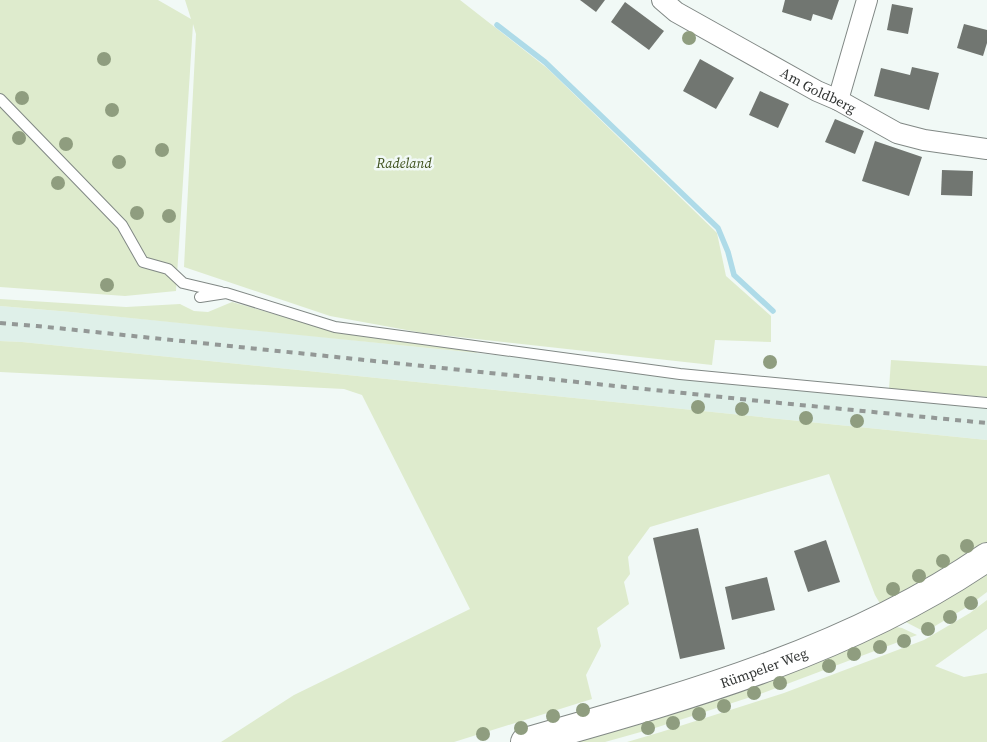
<svg xmlns="http://www.w3.org/2000/svg" width="987" height="742" font-family="'Source Serif 4',serif">
<style>
.built{fill:#dff0e9}
.green{fill:#deebcd}
.lines{fill:none;stroke-linecap:round;stroke-linejoin:round}
.stream{stroke:#aedbe8;stroke-width:5.5}
.building{fill:#717671}
.lane-casing{stroke:#818885;stroke-width:12}
.street-casing{stroke:#818885;stroke-width:22}
.secondary-casing{stroke:#818885;stroke-width:30}
.lane{stroke:#fff;stroke-width:10}
.street{stroke:#fff;stroke-width:20}
.secondary{stroke:#fff;stroke-width:28}
.rail{stroke:#939896;stroke-width:4;stroke-dasharray:6 6;stroke-linecap:butt}
.tree{fill:#8f9d7f}
.labels{text-anchor:middle;dominant-baseline:central;stroke-width:5;stroke-linejoin:round;paint-order:stroke}
.street-label{font-size:14px;fill:#303332;stroke:#f1f9f6}
.park-label{font-size:14px;font-style:italic;fill:#3e511d;stroke:#f1f9f6}
</style>
<rect width="100%" height="100%" fill="#f1f9f6"/>
<path class="built" d="M 0,306 L 71,312 L 274,332 L 987,406 L 987,440 L 22,342 L 0,341 Z"/>
<g class="green">
<path d="M 0,0 L 158,0 L 191,19 L 185,0 L 460,0 L 547,68 L 717,233 L 726,276 L 771,316 L 771,342 L 715,340 L 712,365 L 423,333 L 330,316 L 184,267 L 196,34 L 193,24 L 176,291 L 125,296 L 0,287 Z"/>
<path d="M 0,299 L 126,307 L 180,304 L 194,311 L 208,312 L 232,302 L 337,332 L 463,347 L 478,353 L 71,312 L 0,306 Z"/>
<path d="M 0,341 L 22,342 L 987,440 L 987,545 L 882,607 L 875,595 L 829,474 L 650,527 L 628,557 L 630,574 L 624,582 L 629,604 L 597,628 L 601,646 L 586,675 L 592,699 L 454,742 L 221,742 L 294,695 L 470,609 L 362,395 L 344,389 L 0,372 Z"/>
<path d="M 891,360 L 987,366 L 987,397 L 889,389 Z"/>
<path d="M 987,565 L 987,592 L 967,607 L 925,632 L 898,618 Z"/>
<path d="M 987,600 L 987,629 L 935,666 L 964,677 L 987,673 L 987,742 L 627,742 L 661,732 L 784,693 L 924,640 L 970,613 Z"/>
<path d="M 886,625 L 902,628 L 917,635 L 763,693 L 655,728 L 605,742 L 554,742 Z"/>
</g>
<g class="lines">
<path class="stream" d="M 497,25 L 545,62 L 718,228 L 728,252 L 734,275 L 773,311"/>
</g>
<g class="building">
<path d="M 580,0 L 605,0 L 596,12 Z"/>
<path d="M 785,0 L 839,0 L 832,20 L 813,14 L 811,21 L 782,12 Z"/>
<path d="M 625,2 L 664,31 L 649,50 L 611,22 Z"/>
<path d="M 892,4 L 913,8 L 908,34 L 887,30 Z"/>
<path d="M 964,24 L 987,30 L 987,43 L 983,56 L 957,48 Z"/>
<path d="M 700,59 L 734,78 L 716,109 L 683,91 Z"/>
<path d="M 912,67 L 939,73 L 929,110 L 874,96 L 881,68 L 910,75 Z"/>
<path d="M 760,91 L 789,104 L 778,128 L 749,115 Z"/>
<path d="M 835,119 L 864,131 L 855,154 L 825,142 Z"/>
<path d="M 875,141 L 922,157 L 909,196 L 862,181 Z"/>
<path d="M 942,170 L 973,171 L 972,196 L 941,195 Z"/>
<path d="M 698,528 L 725,649 L 680,659 L 653,538 Z"/>
<path d="M 826,540 L 840,582 L 808,592 L 794,551 Z"/>
<path d="M 767,577 L 775,610 L 732,620 L 725,587 Z"/>
</g>
<g class="lines">
<defs>
<g id="lane">
<path d="M 0,99 L 122,225 L 143,262 L 168,269 L 183,283 L 221,292"/>
<path d="M 200,297 L 226,293 L 335,327 L 680,374 L 987,403"/>
</g>
<g id="street">
<path id="s1" d="M 662,0 L 676,12 L 817,91 L 838,100 L 897,133 L 924,140 L 987,149"/>
<path d="M 838,100 L 867,0"/>
</g>
<g id="secondary">
<path id="s2" d="M 525,742 C 684,697 849,652 987,557"/>
</g>
</defs>
<use href="#lane" class="lane-casing"/>
<use href="#street" class="street-casing"/>
<use href="#secondary" class="secondary-casing"/>
<use href="#lane" class="lane"/>
<use href="#street" class="street"/>
<use href="#secondary" class="secondary"/>
<path class="rail" d="M 0,323 L 37,326 L 770,402 L 987,423"/>
</g>
<g class="tree">
<circle cx="689" cy="38" r="7"/>
<circle cx="104" cy="59" r="7"/>
<circle cx="22" cy="98" r="7"/>
<circle cx="112" cy="110" r="7"/>
<circle cx="19" cy="138" r="7"/>
<circle cx="66" cy="144" r="7"/>
<circle cx="162" cy="150" r="7"/>
<circle cx="119" cy="162" r="7"/>
<circle cx="58" cy="183" r="7"/>
<circle cx="137" cy="213" r="7"/>
<circle cx="169" cy="216" r="7"/>
<circle cx="107" cy="285" r="7"/>
<circle cx="770" cy="362" r="7"/>
<circle cx="698" cy="407" r="7"/>
<circle cx="742" cy="409" r="7"/>
<circle cx="806" cy="418" r="7"/>
<circle cx="857" cy="421" r="7"/>
<circle cx="967" cy="546" r="7"/>
<circle cx="943" cy="561" r="7"/>
<circle cx="919" cy="576" r="7"/>
<circle cx="893" cy="589" r="7"/>
<circle cx="971" cy="603" r="7"/>
<circle cx="950" cy="617" r="7"/>
<circle cx="928" cy="629" r="7"/>
<circle cx="904" cy="641" r="7"/>
<circle cx="880" cy="647" r="7"/>
<circle cx="854" cy="654" r="7"/>
<circle cx="829" cy="666" r="7"/>
<circle cx="780" cy="683" r="7"/>
<circle cx="754" cy="693" r="7"/>
<circle cx="724" cy="706" r="7"/>
<circle cx="583" cy="710" r="7"/>
<circle cx="699" cy="714" r="7"/>
<circle cx="553" cy="716" r="7"/>
<circle cx="673" cy="723" r="7"/>
<circle cx="521" cy="728" r="7"/>
<circle cx="648" cy="728" r="7"/>
<circle cx="483" cy="734" r="7"/>
</g>
<g class="labels">
<g class="street-label">
<text stroke="none"><textPath href="#s1" startOffset="181">Am Goldberg</textPath></text>
<text stroke="none"><textPath href="#s2" startOffset="250">Rümpeler Weg</textPath></text>
</g>
<g class="park-label">
<text x="404" y="163">Radeland</text>
</g>
</g>
</svg>
